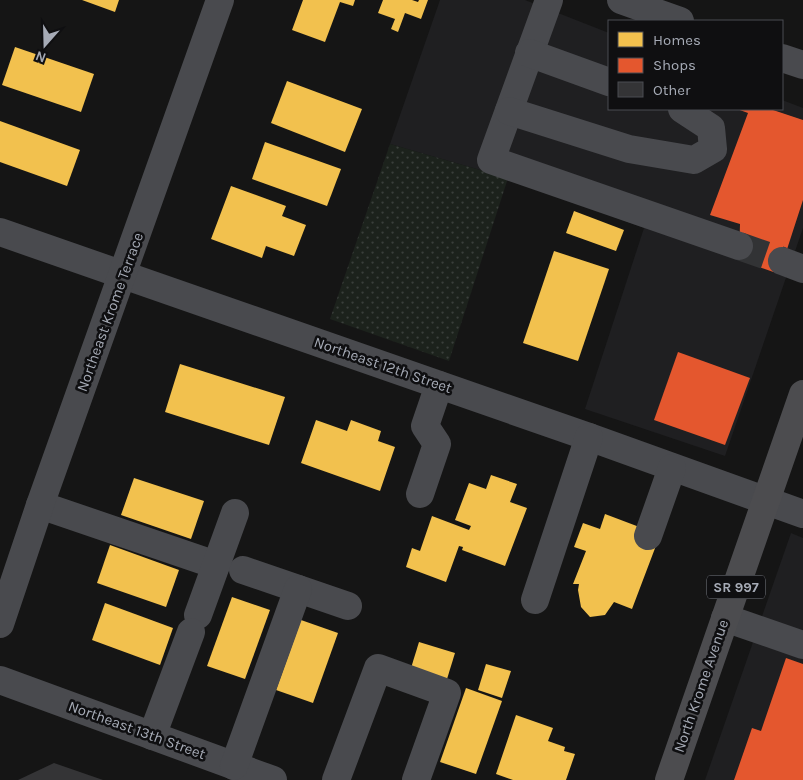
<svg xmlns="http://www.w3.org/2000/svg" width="803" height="780" font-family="Karla,sans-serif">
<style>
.built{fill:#1f1f21}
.grass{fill:url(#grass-dots)}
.homes{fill:#f2c14e}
.shops{fill:#e4572e}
.building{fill:#343436}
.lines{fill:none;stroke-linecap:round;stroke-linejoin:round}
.minor-tunnel{stroke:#323335;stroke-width:28;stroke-dasharray:28 14;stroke-linecap:butt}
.minor{stroke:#494a4e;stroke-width:28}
.highway{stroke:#4c4c4f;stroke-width:28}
.labels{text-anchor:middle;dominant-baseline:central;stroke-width:5;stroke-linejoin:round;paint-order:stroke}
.shield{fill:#0f0f11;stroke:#797c84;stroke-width:1}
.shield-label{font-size:14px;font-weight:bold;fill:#a6abb6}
.street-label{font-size:15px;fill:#a6abb6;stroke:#0f0f11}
</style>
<defs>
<pattern id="grass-dots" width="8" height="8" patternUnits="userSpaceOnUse" patternTransform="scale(1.25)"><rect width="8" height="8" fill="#1c221c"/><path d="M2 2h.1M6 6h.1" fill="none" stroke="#3a3f3b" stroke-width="1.8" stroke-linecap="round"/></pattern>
</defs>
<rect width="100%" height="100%" fill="#151515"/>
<g class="built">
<path d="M 440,0 L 525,0 L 609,33 L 609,109 L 782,109 L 782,100 L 803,108 L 803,228 L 725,456 L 585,409 L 644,228 L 508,178 L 390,144 Z"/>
<path d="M 791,533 L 803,538 L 803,780 L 705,780 Z"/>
</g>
<path class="grass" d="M 390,144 L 508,178 L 449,361 L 330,319 Z"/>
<g class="homes">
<path d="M 82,0 L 119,0 L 115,12 Z"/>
<path d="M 303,0 L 355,0 L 353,6 L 340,2 L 325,42 L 292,30 Z"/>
<path d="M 383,0 L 412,0 L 418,2 L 419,0 L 428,0 L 421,19 L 405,13 L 398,32 L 391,29 L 395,19 L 378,13 Z"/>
<path d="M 15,47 L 94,74 L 81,112 L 2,85 Z"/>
<path d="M 287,81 L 362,109 L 345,152 L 271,123 Z"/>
<path d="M 0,121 L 80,150 L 67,186 L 0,162 Z"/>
<path d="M 265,142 L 341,169 L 327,206 L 252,179 Z"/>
<path d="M 231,186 L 286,206 L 282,216 L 306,225 L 294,256 L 266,246 L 262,258 L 211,239 Z"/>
<path d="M 574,211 L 624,230 L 616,251 L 566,233 Z"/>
<path d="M 554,251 L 609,269 L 578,361 L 523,343 Z"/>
<path d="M 180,364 L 285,397 L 269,445 L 165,412 Z"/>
<path d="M 316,420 L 347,431 L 351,420 L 381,431 L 378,441 L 395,447 L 380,491 L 301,463 Z"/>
<path d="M 491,475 L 517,484 L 510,502 L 527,508 L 505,566 L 462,550 L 463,547 L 459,546 L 446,582 L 406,567 L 412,548 L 420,551 L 432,516 L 469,530 L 471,526 L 455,520 L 469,483 L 486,489 Z"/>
<path d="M 134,478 L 204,501 L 191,539 L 121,515 Z"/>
<path d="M 605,514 L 642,528 L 657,543 L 632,609 L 614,602 L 605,615 L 590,617 L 581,607 L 578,590 L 579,584 L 573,584 L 586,551 L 574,547 L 583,523 L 600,529 Z"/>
<path d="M 110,545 L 179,570 L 166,607 L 97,583 Z"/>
<path d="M 232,597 L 270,610 L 245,679 L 207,666 Z"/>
<path d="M 105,603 L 173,628 L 160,665 L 92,640 Z"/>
<path d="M 301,620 L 338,633 L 313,703 L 276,690 Z"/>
<path d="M 419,642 L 455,653 L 447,679 L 411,668 Z"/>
<path d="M 486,664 L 511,671 L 502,698 L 478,690 Z"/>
<path d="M 466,688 L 502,701 L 476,774 L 440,762 Z"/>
<path d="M 516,715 L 553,728 L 548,741 L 565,747 L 564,751 L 575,754 L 566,780 L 513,780 L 496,774 Z"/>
</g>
<g class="shops">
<path d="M 737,109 L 770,109 L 803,120 L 803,200 L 779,274 L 739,260 L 740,224 L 710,215 L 748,113 Z"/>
<path d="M 678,352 L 750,378 L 725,445 L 654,420 Z"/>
<path d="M 786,658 L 803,664 L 803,780 L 734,780 L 752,728 L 761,731 Z"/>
</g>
<path class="building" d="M 54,763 L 103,780 L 18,780 Z"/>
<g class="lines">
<path class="minor-tunnel" d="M 739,246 L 782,261"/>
<g class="minor">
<path d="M 549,0 L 491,160 L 739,246"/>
<path d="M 621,0 L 680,21"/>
<path d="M 529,53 L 609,82"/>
<path d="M 782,58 L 803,65"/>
<path d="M 509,111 L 629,149 L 694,160 L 713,149 L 711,128 L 682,109"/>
<path d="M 0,232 L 589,437 L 803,514"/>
<path d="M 782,261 L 803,269"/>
<path d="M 420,494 L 437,444 L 425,426 L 439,385"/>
<path d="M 40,505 L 216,565"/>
<path d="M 648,536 L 672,468"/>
<path d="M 243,570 L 348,606"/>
<path d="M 535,600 L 589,437"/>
<path d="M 198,615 L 235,513"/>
<path d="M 725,618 L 803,645"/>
<path d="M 0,624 L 40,505 L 220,0"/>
<path d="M 0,680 L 273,780"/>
<path d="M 152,736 L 191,632"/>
<path d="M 234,766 L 298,589"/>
<path d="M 336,780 L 378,668 L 447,693 L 416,780"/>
</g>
<path class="highway" d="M 669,780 L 803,394"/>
</g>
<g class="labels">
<rect class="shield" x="707" y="575.5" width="58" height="23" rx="4"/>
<g class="shield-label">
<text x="736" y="587">SR 997</text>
</g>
<g class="street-label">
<text transform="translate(110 312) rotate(-70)">Northeast Krome Terrace</text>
<text transform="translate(383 365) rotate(19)">Northeast 12th Street</text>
<text transform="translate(701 686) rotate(-71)">North Krome Avenue</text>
<text transform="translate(137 730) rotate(20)">Northeast 13th Street</text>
</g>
</g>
<rect x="608" y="20" width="175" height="90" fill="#0f0f11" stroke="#4b4d53"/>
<rect x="618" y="32" width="25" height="15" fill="#f2c14e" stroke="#4b4d53"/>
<text x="653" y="45" font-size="15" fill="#a6abb6">Homes</text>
<rect x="618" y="58" width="25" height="15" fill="#e4572e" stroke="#4b4d53"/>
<text x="653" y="70" font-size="15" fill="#a6abb6">Shops</text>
<rect x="618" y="82" width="25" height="15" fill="#343436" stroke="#4b4d53"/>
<text x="653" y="95" font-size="15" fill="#a6abb6">Other</text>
<g transform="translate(45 45) rotate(200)" stroke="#0f0f11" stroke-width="4" paint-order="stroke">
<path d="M0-4L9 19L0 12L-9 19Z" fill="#a6abb6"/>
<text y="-8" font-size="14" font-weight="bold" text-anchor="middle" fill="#a6abb6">N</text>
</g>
</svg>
